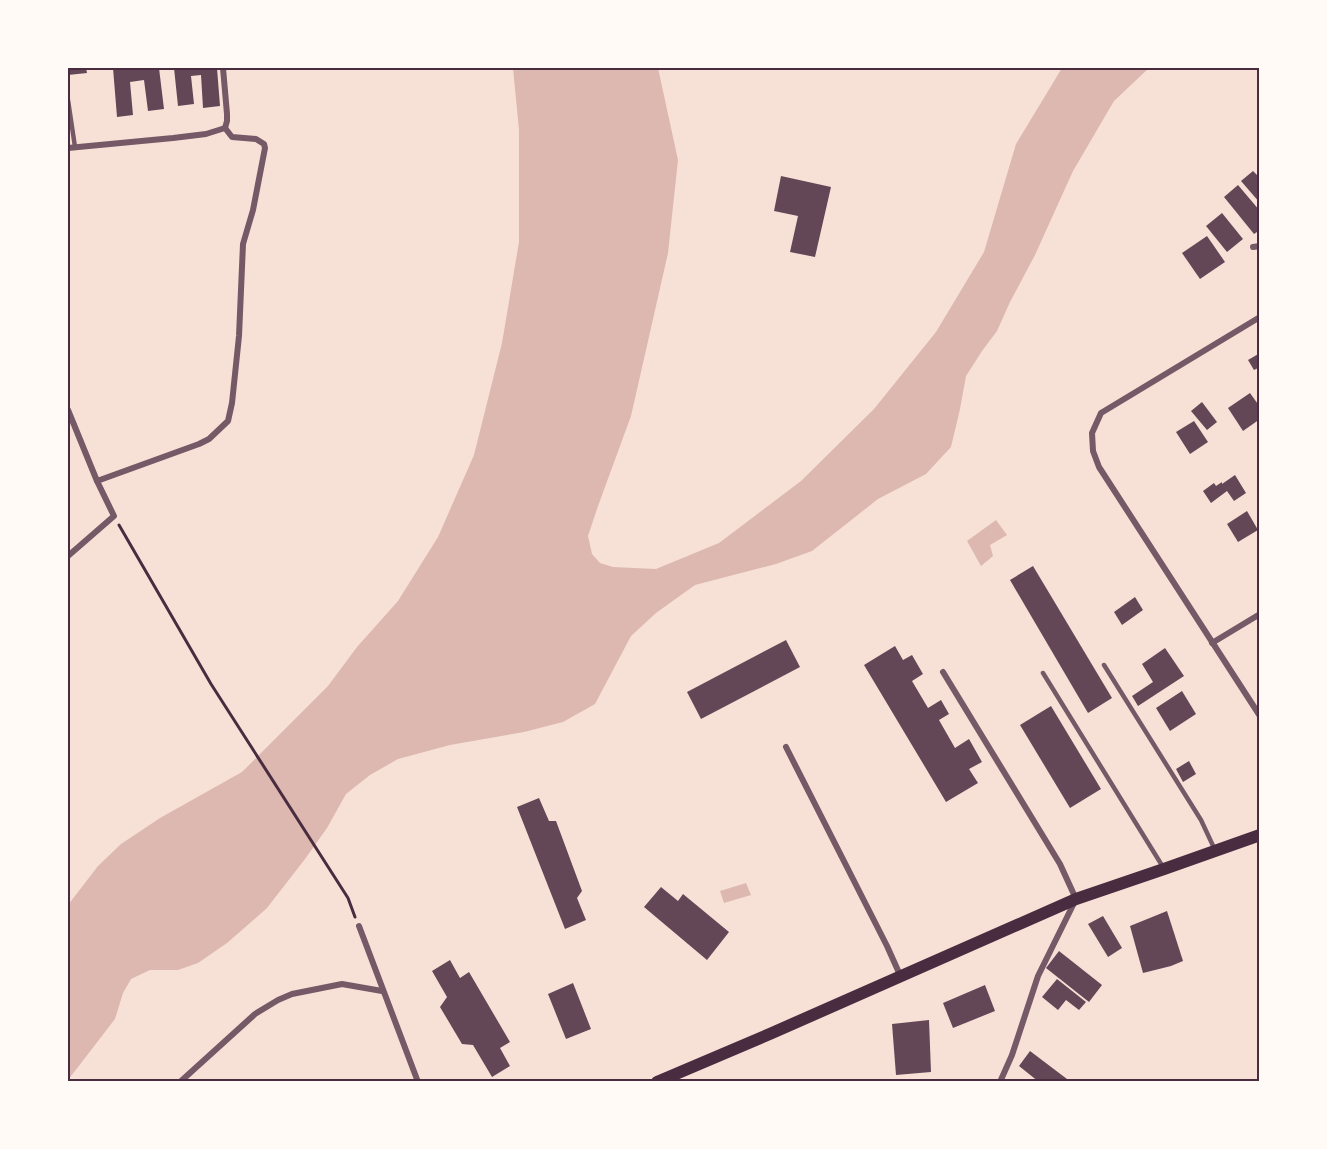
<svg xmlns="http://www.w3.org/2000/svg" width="1327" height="1149" font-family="'Fira Sans Condensed',sans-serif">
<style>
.water{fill:#dcb8b0}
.building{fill:#644757}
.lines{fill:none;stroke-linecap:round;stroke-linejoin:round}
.path{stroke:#4a2c40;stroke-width:3}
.service{stroke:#755966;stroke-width:4.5}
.minor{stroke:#755966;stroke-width:6}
.secondary{stroke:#4a2c40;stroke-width:12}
.neatline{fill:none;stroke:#4a2c40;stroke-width:2}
</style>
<rect width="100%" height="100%" fill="#f7e1d7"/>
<g class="water">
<path d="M 513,68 L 658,68 L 678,160 L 668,253 L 631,416 L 598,506 L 588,536 L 592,554 L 600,563 L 613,567 L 656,569 L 719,543 L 801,481 L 874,409 L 936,332 L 984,252 L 1016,144 L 1062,68 L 1149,68 L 1114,101 L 1073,171 L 1035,255 L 1010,302 L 997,331 L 982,351 L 966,376 L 960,409 L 951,447 L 926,474 L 878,499 L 812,551 L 776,564 L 695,585 L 656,613 L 631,636 L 595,704 L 563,722 L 524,732 L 450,745 L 398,759 L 370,775 L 346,794 L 327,828 L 305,859 L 267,908 L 227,943 L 198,963 L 178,970 L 150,970 L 131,979 L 123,993 L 115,1019 L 68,1080 L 68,905 L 98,866 L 121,844 L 160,818 L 242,772 L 328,686 L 357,647 L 398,601 L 438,537 L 474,455 L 502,343 L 519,242 L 519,130 Z"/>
<path d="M 996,520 L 1007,535 L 990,545 L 993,556 L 981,566 L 967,541 Z"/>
<path d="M 746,883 L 751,895 L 724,903 L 720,891 Z"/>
</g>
<g class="building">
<path d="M 68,68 L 86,68 L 87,73 L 68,75 Z"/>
<path d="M 113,68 L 129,68 L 129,69 L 159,68 L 164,109 L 148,111 L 144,80 L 130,82 L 133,115 L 117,117 Z"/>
<path d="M 174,68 L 217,68 L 220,106 L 203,108 L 201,75 L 191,76 L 194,104 L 178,106 Z"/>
<path d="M 1253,171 L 1260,178 L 1260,203 L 1241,181 Z"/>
<path d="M 781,176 L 831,187 L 815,257 L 790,252 L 798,216 L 774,211 Z"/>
<path d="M 1238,185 L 1260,211 L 1260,230 L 1254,234 L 1224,197 Z"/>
<path d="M 1222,213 L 1243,239 L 1227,252 L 1206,226 Z"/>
<path d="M 1207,236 L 1225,262 L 1200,279 L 1182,253 Z"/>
<path d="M 1260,353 L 1260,367 L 1254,370 L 1248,360 Z"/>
<path d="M 1250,393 L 1260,407 L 1260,419 L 1243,431 L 1228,408 Z"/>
<path d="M 1202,402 L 1217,422 L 1207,430 L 1191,411 Z"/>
<path d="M 1194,421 L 1208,442 L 1190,454 L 1176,432 Z"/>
<path d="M 1235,475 L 1246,493 L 1234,501 L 1227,491 L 1211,503 L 1203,491 L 1214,483 L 1216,486 L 1222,482 L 1222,484 Z"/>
<path d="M 1247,511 L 1258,530 L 1238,542 L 1227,524 Z"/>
<path d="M 1033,566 L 1112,698 L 1088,713 L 1010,580 Z"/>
<path d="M 1135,597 L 1143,610 L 1122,625 L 1114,612 Z"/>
<path d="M 786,640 L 800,667 L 701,719 L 687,692 Z"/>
<path d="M 895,646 L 903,660 L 912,655 L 923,674 L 912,681 L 928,708 L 941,700 L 949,714 L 939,720 L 955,748 L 969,739 L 982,762 L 969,769 L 978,783 L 946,802 L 864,665 Z"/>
<path d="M 1165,648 L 1184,676 L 1138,706 L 1132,696 L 1153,682 L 1142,664 Z"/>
<path d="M 1182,691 L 1196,714 L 1170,731 L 1156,708 Z"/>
<path d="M 1051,706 L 1101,789 L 1070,808 L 1020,725 Z"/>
<path d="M 1189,761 L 1196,774 L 1183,782 L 1176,769 Z"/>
<path d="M 539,798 L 549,821 L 556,821 L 582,891 L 577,898 L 586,920 L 565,929 L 517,807 Z"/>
<path d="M 661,887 L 678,901 L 683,894 L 729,932 L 707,960 L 644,907 Z"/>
<path d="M 1167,911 L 1183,961 L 1171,966 L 1143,973 L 1130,926 Z"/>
<path d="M 1103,916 L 1122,948 L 1108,957 L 1088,924 Z"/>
<path d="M 1059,951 L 1102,985 L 1089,1002 L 1046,968 Z"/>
<path d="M 450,960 L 460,978 L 469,972 L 510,1042 L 500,1048 L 510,1066 L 492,1077 L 473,1045 L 462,1044 L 440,1007 L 447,997 L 432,971 Z"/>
<path d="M 1057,979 L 1086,1002 L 1079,1010 L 1066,1000 L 1058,1010 L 1042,997 Z"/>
<path d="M 573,983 L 591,1029 L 566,1039 L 548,994 Z"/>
<path d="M 985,985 L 995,1011 L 953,1028 L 943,1003 Z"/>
<path d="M 929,1020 L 931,1072 L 896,1075 L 892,1024 Z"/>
<path d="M 1030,1051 L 1067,1079 L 1065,1082 L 1039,1082 L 1019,1066 Z"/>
</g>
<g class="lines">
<path class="path" d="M 119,525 L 211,684 L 348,898 L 355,917"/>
<g class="service">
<path d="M 68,100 L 75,147"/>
<path d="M 1104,665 L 1201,820 L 1215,850"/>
<path d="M 1043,673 L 1163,867"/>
</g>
<g class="minor">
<path d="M 223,68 L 227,114 L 227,121 L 225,128"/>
<path d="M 68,148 L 173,138 L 206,134 L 225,128"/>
<path d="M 1253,247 L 1260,246"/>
<path d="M 1260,317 L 1101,413 L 1092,433 L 1093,451 L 1099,467 L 1260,716"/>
<path d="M 68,410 L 97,481 L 114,516 L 68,556"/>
<path d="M 97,481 L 199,444 L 209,439 L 228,421 L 232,403 L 239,336 L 243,244 L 253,210 L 265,148 L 264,144 L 256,139 L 232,137 L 225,128"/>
<path d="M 1212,643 L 1260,614"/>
<path d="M 943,672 L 1060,864 L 1076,899 L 1038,976 L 1012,1055 L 1000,1082"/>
<path d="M 786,747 L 887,946 L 900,975"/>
<path d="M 359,926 L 418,1082"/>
<path d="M 180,1082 L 255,1014 L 278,1000 L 292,994 L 342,984 L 382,991"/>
</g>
<path class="secondary" d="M 657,1082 L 772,1033 L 1076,899 L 1164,869 L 1260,835"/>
</g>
<rect width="1327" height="1149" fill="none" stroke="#fffaf5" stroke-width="138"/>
<rect x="69" y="69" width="1189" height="1011" class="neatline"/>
</svg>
